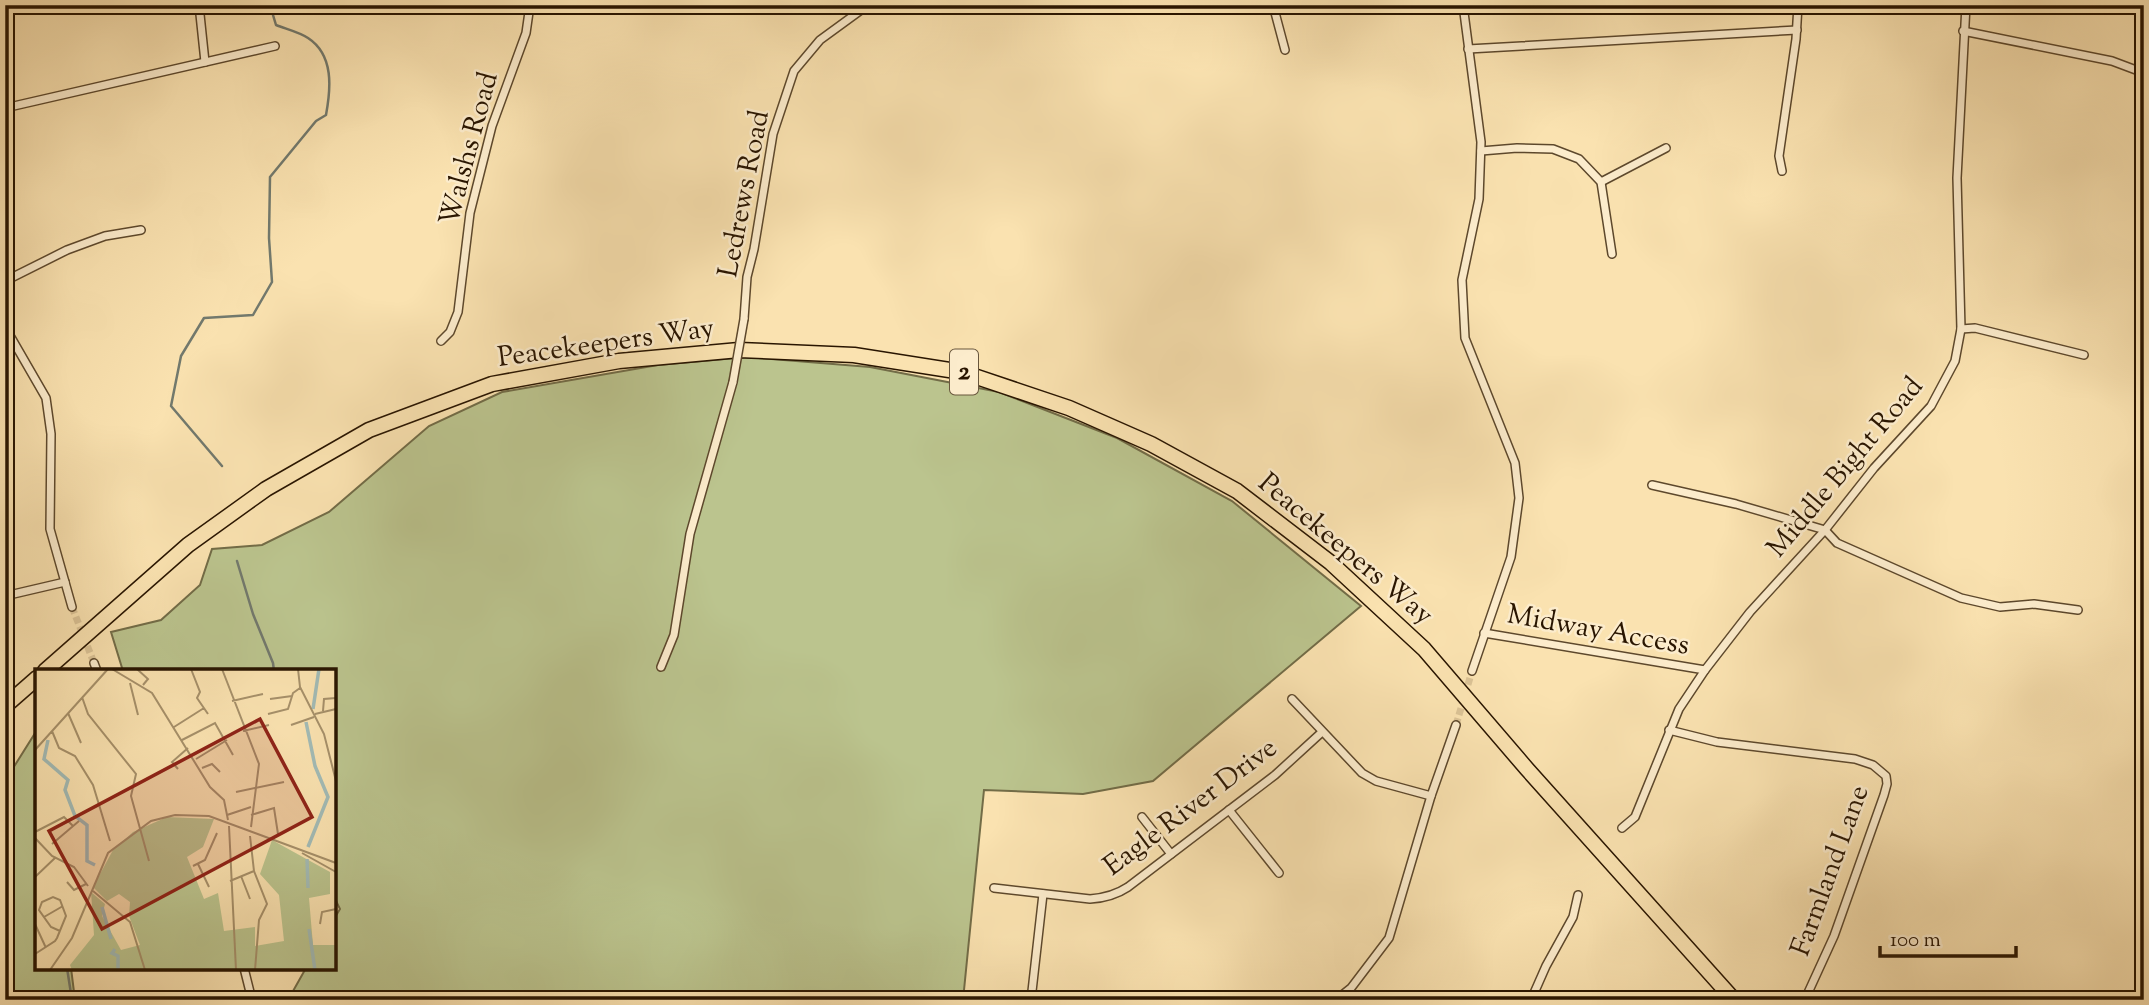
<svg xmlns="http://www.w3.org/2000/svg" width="2149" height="1005" font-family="'Sorts Mill Goudy',serif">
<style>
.green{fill:#bbc48e;stroke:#726c47;stroke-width:2}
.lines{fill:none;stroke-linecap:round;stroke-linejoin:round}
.stream{stroke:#72796d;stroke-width:2.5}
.minor-tunnel{stroke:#dbc396;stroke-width:7;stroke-dasharray:7 3.5;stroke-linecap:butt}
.minor-casing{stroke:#5d482c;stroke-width:10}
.motorway-casing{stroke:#291500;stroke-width:17}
.minor{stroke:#fceccc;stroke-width:7}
.motorway{stroke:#fae2b0;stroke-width:14}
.minor-bridge-casing{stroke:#5d482c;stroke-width:10;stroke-linecap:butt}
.minor-bridge{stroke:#fceccc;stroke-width:7}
.labels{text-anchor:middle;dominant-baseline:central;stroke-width:5;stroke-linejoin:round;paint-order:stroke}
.shield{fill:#fceccc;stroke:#68563d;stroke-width:2}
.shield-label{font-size:26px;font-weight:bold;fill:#291500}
.street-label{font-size:28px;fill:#291500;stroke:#fceccc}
.inset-river{fill:none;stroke:#a2bbb6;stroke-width:3.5}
.inset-road{fill:none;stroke:#a6906a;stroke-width:2}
.view{fill:#8f2418;fill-opacity:0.15;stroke:#8f2418;stroke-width:3.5}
.inset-edge{fill:none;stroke:#291500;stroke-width:3.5}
</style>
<rect width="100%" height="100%" fill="#fae2b0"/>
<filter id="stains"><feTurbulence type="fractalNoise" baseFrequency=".00286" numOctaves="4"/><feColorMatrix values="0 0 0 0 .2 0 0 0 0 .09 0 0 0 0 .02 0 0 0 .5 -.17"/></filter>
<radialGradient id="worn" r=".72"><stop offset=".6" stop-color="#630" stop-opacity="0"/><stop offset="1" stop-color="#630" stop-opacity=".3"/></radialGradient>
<g class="green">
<path d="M 747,357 L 870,367 L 999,392 L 1117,438 L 1232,501 L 1361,606 L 1153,781 L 1083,794 L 984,790 L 963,1000 L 288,1000 L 306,968 L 334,968 L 334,919 L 340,909 L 334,897 L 334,671 L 123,671 L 111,632 L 161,620 L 200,585 L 212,549 L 262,545 L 329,512 L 429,426 L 502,392 L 658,365 Z"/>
<path d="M 37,730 L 37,968 L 71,968 L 75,1000 L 5,1000 L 5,781 Z"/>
</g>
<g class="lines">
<g class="stream">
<path d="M 222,466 L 171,406 L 181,356 L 204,318 L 253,315 L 272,282 L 269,238 L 270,177 L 316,121 L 326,115 C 331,88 334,55 308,38 C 299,32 286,29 276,25 L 270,5"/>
<path d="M 237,561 L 253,614 L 273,663 L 274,671"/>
<path d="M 67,968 L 72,1000"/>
</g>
<g class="minor-tunnel">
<path d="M 72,607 L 94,663"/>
<path d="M 1456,725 L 1472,671"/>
</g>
<defs>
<g id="minor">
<path d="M 199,5 L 205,62"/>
<path d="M 1273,5 L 1285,50"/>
<path d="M 1463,5 L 1481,142 L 1479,199 L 1462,280 L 1465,338 L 1515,463 L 1519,498 L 1511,557 L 1472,671"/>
<path d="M 1963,31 L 2112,61 L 2144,73"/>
<path d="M 1468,49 L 1797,30"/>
<path d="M 5,108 L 275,46"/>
<path d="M 1481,151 L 1517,148 L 1553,149 L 1579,159 L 1601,182 L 1612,254"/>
<path d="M 1782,171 L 1779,156 L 1796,39 L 1798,5"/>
<path d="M 1601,182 L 1666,148"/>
<path d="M 5,281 L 67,250 L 105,236 L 141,230"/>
<path d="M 744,319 L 747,277 L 754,249 L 773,134 L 794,71 L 820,40 L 868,5"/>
<path d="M 5,327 L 46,398 L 51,434 L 50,529 L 72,607"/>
<path d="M 1961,329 L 1975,328 L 2084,355"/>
<path d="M 441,341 L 450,332 L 458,312 L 470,213 L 492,126 L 526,33 L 530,5"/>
<path d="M 1652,485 L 1736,504 L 1825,530 L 1837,543 L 1961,598 L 2000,607 L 2034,604 L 2078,610"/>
<path d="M 5,596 L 65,582"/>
<path d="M 1484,633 L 1705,670"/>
<path d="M 94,663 L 97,671"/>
<path d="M 661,667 L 674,635 L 690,534 L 733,382"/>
<path d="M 1292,699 L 1362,773 L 1376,781 L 1431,796"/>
<path d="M 1669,730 L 1717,742 L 1855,759 L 1873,765 L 1886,776 L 1887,784 L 1884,795 L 1834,936 L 1807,995"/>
<path d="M 1229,810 L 1279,873"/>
<path d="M 1142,817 L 1171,854"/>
<path d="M 1622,828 L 1635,817 L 1679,709 L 1705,670 L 1750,612 L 1825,530 L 1874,468 L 1931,406 L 1955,361 L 1961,329 L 1957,178 L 1966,5"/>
<path d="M 994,888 L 1090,899 C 1105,898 1116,895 1128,887 L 1275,775 L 1322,732"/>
<path d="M 244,968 L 252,1000"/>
<path d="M 1031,1000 L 1043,894"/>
<path d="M 1336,1000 L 1351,988 L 1389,938 L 1431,796 L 1456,725"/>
<path d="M 1531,1000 L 1546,966 L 1573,917 L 1578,895"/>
</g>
<g id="motorway">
<path d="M 45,671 L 188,545 L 266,489 L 369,430 L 492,384 L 619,361 L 739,350 L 854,355 L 962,372 L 1069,408 L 1151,444 L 1237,491 L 1331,563 L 1424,649 L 1527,769 L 1734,1000"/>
<path d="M 5,706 L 37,678"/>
</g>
</defs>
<use href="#minor" class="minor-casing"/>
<use href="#motorway" class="motorway-casing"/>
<use href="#minor" class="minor"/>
<use href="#motorway" class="motorway"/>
<defs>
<path id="minor-bridge" d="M 733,382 L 744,319"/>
</defs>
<use href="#minor-bridge" class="minor-bridge-casing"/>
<use href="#minor-bridge" class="minor-bridge"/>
</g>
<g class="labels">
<rect class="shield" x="950" y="349.5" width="28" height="45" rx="5"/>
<g class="shield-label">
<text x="964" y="372">2</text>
</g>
<g class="street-label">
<text transform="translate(470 149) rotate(-75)">Walshs Road</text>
<text transform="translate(745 194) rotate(-79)">Ledrews Road</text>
<text transform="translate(606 344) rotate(-8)">Peacekeepers Way</text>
<text transform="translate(1846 468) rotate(-50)">Middle Bight Road</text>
<text transform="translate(1345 550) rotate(40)">Peacekeepers Way</text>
<text transform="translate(1598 631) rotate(10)">Midway Access</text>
<text transform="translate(1191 808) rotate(-37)">Eagle River Drive</text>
<text transform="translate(1831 871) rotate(-70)">Farmland Lane</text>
</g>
</g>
<g transform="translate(35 669)">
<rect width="301" height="301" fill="#fae2b0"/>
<path d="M 132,148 L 179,150 L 168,178 L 152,188 L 169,230 L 183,224 L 189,262 L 220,258 L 220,277 L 249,272 L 244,226 L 225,205 L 237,171 L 295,203 L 295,225 L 274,229 L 278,276 L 301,276 L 301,301 L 37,301 L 35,296 L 59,266 L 56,223 L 70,235 L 67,247 L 86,281 L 105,276 L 94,247 L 95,233 L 84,225 L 72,232 L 58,218 L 78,181 L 98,163 Z" fill="#bbc48e"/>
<path class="inset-river" d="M 278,40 L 284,0M 271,53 L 280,97 L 293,128 L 273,178M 13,71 L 9,90 L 33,111 L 30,121 L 40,147 L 52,156 L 52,192 L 60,196M 272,190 L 273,219M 67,238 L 76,270M 274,260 L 280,301M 80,280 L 77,284 L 83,287 L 83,301"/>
<path class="inset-road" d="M 77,0 L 117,24 L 175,118 L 189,131 L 193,151M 102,0 L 113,10 L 108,16M 156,0 L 165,23 L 162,29 L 173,45M 187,0 L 224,95 L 216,158M 263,0 L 265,18 L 289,65 L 301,112M 95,14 L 103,46M 47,28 L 53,45 L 101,105 L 96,127 L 114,192M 235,30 L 257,27M 197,32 L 228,25M 288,42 L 289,30 L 301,29M 33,44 L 46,74M 233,45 L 253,40 L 258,24 L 265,19M 280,45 L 301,40M 256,56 L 279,48M 139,58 L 169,39M 17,62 L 24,79 L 40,87 L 58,116 L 75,172M 208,62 L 234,56M 147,71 L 180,54 L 198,86M 0,81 L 73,0M 161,90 L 192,71M 167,99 L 177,95 L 185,103M 143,100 L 137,93 L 153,79M 201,123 L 249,113M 192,146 L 216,138M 216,146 L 239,139 L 243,165M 194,157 L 201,301M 0,163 L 29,148 L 38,157M 215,167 L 219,202 L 232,235 L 224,251 L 220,301M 0,169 L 17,187 L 39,198 L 53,217M 17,175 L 44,152M 267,184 L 301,203M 163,195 L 174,218M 158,197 L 170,191 L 182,164M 206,207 L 215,230M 0,208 L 21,188M 195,212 L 219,202M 32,213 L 39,221 L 51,215M 58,222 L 95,253 L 110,301M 9,248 L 28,237M 0,255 L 11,279M 285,255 L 287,243 L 301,240M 0,285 L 20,272 L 22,269 L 31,247 L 25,231 L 18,228 L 7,233 L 4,241 L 16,258 L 25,262M 15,301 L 37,269 L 73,184 L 116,152 L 140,146 L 174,147 L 301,194"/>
<path class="view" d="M 225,50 L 277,148 L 67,260 L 14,162 Z"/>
<rect width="301" height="301" class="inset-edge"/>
</g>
<rect width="2149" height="1005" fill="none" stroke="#fae2b0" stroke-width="28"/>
<rect x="7" y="7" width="2135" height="991" fill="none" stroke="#291500" stroke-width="3.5"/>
<rect x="14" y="14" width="2121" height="977" fill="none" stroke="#291500" stroke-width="2"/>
<path d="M1880 946v10h136v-10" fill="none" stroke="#291500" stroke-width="3.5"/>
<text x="1890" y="946" font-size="21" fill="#291500" stroke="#fceccc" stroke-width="5" paint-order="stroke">100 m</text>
<rect width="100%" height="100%" filter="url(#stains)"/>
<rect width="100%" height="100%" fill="url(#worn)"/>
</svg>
